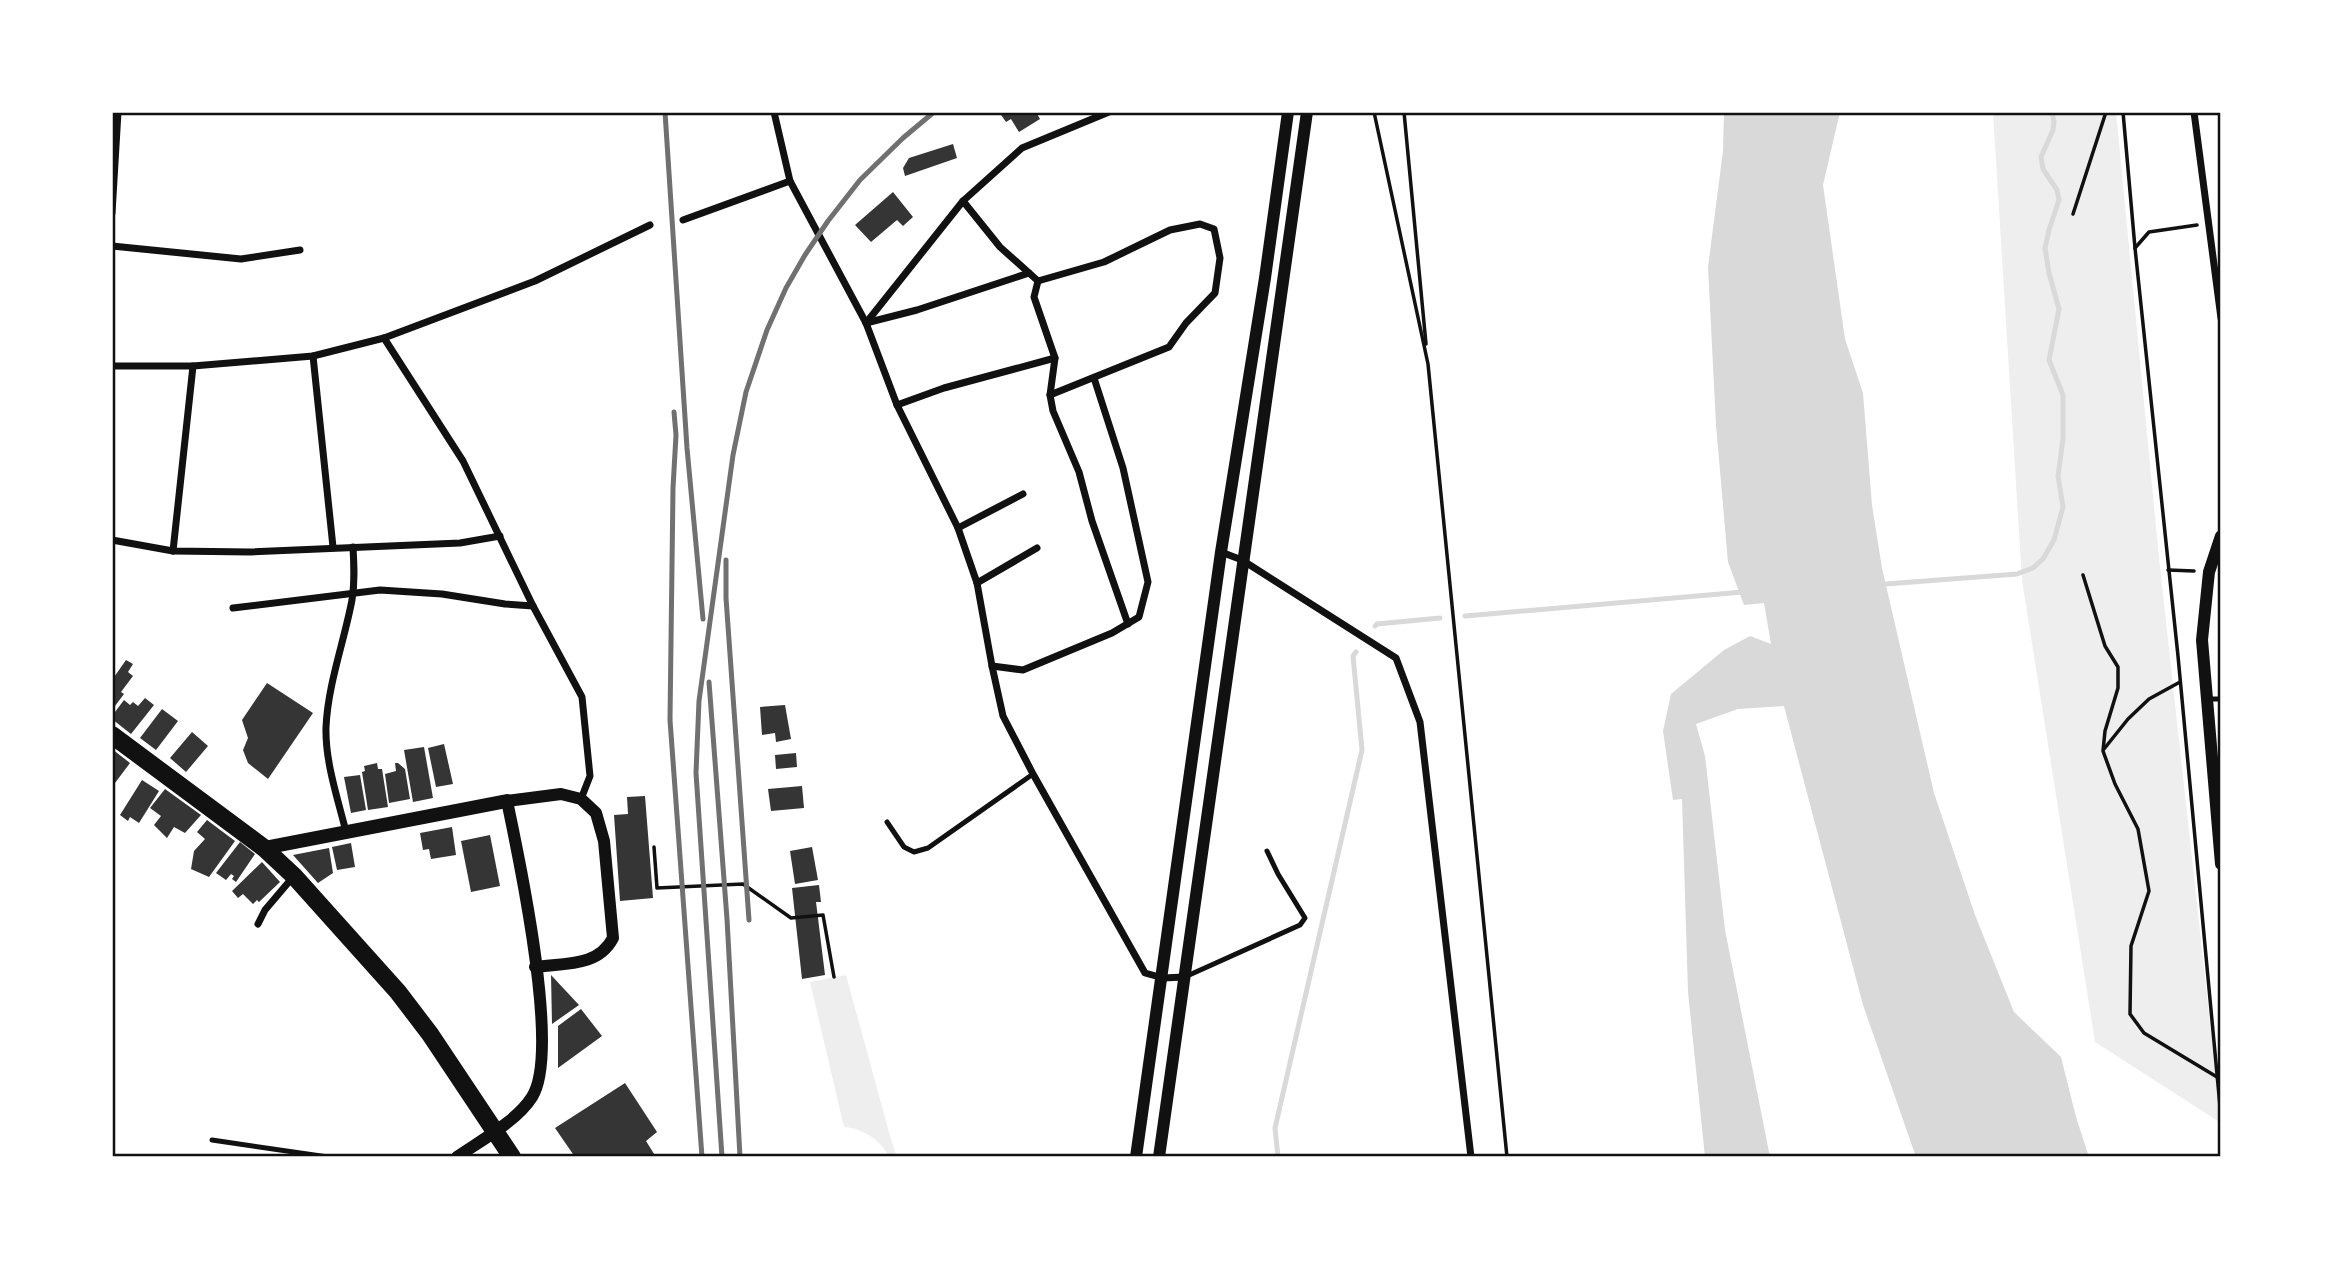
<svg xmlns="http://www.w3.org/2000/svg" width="2333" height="1269" font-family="Ubuntu,sans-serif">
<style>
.green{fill:#eee}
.water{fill:#d9d9d9}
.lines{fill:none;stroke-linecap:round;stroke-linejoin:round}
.stream{stroke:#d9d9d9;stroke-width:5}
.building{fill:#353535}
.path{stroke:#111;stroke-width:3.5}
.service{stroke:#111;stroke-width:5}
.minor{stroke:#111;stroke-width:7}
.tertiary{stroke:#111;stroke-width:12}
.secondary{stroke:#111;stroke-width:14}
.primary{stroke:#111;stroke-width:18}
.rail{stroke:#707070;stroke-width:5}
.neatline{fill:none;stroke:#111;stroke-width:2.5}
</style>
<rect width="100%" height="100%" fill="#fff"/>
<g class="green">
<path d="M 1993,112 L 2116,112 L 2159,558 L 2221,1123 L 2095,1042 L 2022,580 Z"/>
<path d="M 846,975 L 890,1136 L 897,1157 L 889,1157 C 881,1140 862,1128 844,1127 L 810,982 Z"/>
</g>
<path class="water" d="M 1724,112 L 1840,112 L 1823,185 L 1845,339 L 1863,393 L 1872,505 L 1882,568 L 1934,793 L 1975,915 L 2014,1012 L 2061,1057 L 2076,1117 L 2089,1157 L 1916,1157 L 1863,1005 L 1784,706 L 1738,709 L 1696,724 L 1705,756 L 1725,930 L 1770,1157 L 1705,1157 L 1688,992 L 1682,799 L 1673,800 L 1663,731 L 1671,694 L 1724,650 L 1750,636 L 1771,644 L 1764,603 L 1744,605 L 1728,562 L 1716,425 L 1708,267 L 1723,151 Z"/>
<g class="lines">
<g class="stream">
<path d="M 1886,584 L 2017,574 L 2033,568 L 2043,559 L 2054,540 L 2063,507 L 2058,476 L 2063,439 L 2063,395 L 2049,360 L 2059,309 L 2049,273 L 2045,248 L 2049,230 L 2059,200 L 2057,190 L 2043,169 L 2041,157 L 2053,130 L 2054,122 L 2052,112"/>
<path d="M 1465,616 L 1743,592"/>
<path d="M 1375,626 L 1377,624 L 1440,618"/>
<path d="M 1278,1157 L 1275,1128 L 1362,750 L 1353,656 L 1356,652"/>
</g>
</g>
<g class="building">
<path d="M 999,112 L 1036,112 L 1040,119 L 1019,132 L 1011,119 L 1006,122 Z"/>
<path d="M 953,144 L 957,158 L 905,176 L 903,168 L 909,158 Z"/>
<path d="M 893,192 L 913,217 L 903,226 L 897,220 L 871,242 L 855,225 Z"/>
<path d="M 126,660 L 133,664 L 128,672 L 133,676 L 121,692 L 124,694 L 112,710 L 112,680 Z"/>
<path d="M 267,683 L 313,713 L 268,779 L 248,763 L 243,750 L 248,738 L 242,720 Z"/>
<path d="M 145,698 L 154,705 L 131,734 L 112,719 L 112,716 L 124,700 L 130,705 L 133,702 L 138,706 Z"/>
<path d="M 785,705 L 791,739 L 776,742 L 775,733 L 762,735 L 760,707 Z"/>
<path d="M 162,709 L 178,721 L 156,750 L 140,738 Z"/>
<path d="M 192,732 L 208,746 L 186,772 L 170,758 Z"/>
<path d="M 444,744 L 453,784 L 436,787 L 428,748 Z"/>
<path d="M 424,747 L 433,798 L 413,802 L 404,750 Z"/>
<path d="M 112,749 L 130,763 L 112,787 Z"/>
<path d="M 796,753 L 797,767 L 776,769 L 775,755 Z"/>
<path d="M 377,763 L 378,769 L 382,769 L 388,807 L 368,810 L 362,772 L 365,771 L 364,766 Z"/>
<path d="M 395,763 L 398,763 L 405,769 L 410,799 L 389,803 L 385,774 L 396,771 Z"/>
<path d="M 360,775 L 366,810 L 351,813 L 344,777 Z"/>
<path d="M 142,780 L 159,791 L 139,823 L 130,817 L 128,821 L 120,815 Z"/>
<path d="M 802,786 L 804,808 L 771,811 L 768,789 Z"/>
<path d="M 165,789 L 201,815 L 185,833 L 174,827 L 167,838 L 154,825 L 161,816 L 150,808 Z"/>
<path d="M 645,796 L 653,898 L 620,901 L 614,815 L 628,814 L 627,797 Z"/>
<path d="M 207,820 L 235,841 L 209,877 L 191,869 L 194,851 L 205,839 L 197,832 Z"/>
<path d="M 452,827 L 456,855 L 431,859 L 429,849 L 423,850 L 420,833 Z"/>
<path d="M 490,835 L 500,886 L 471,892 L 461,841 Z"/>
<path d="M 240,842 L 255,854 L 236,882 L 232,879 L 234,876 L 231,874 L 226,880 L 216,873 Z"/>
<path d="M 351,843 L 355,867 L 337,870 L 332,847 Z"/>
<path d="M 812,847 L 818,880 L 795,884 L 790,851 Z"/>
<path d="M 329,848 L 333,873 L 318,883 L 293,855 Z"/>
<path d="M 262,862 L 280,882 L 259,902 L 257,900 L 253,904 L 243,894 L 238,898 L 232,891 Z"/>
<path d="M 819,885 L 821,902 L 816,902 L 825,975 L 802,979 L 792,888 Z"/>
<path d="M 551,975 L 579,1005 L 552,1024 Z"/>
<path d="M 581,1009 L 602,1036 L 558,1068 L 558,1026 Z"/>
<path d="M 625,1083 L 657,1132 L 646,1141 L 656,1157 L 575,1157 L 555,1128 Z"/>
</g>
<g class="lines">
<g class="path">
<path d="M 1374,112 L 1428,364 L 1507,1157"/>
<path d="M 1404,112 L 1426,344"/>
<path d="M 2123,112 L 2135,248"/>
<path d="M 2073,214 L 2106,112"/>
<path d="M 2197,225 L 2149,232 L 2135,248 L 2178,656 L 2221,1117"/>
<path d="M 2168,570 L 2194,571"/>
<path d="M 2083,575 L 2105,646 L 2118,667 L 2118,688 L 2105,731 L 2103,751 L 2115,784 L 2138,829 L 2149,891 L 2131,946 L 2130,1014 L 2144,1033 L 2217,1077"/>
<path d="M 2104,749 L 2128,719 L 2149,699 L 2180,682"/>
<path d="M 654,847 L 657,888 L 743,884 L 791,918 L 823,915 L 834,977"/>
</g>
<g class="service">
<path d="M 2207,699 L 2221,699"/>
<path d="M 887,822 L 904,847 L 914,852 L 928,848 L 1033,774"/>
<path d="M 1187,976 L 1300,925 L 1305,918 L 1278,874 L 1267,851"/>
<path d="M 212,1140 L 328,1157"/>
</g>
<g class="minor">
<path d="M 774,112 L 790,181 L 866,323 L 897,405 L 958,528 L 977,583 L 992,666 L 1003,716 L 1033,774 L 1145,973 L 1163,978 L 1184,977"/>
<path d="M 2194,112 L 2221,318"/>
<path d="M 963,201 L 1000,247 L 1038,281 L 1104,262 L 1170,230 L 1200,224 L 1214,229 L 1220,258 L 1215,293 L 1186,323 L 1169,347 L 1050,395"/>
<path d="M 112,213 L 118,112"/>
<path d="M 683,220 L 790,181"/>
<path d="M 112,246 L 241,259 L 300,250"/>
<path d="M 1038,281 L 1034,297 L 1055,358 L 1050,395 L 1053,411 L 1079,472 L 1092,521 L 1128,624"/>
<path d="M 866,323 L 963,201 L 1022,148 L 1109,112"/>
<path d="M 866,323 L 917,310 L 1029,273"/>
<path d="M 384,338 L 463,461 L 533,606 L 582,697 L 590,776 L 581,799"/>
<path d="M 313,356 L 333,547"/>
<path d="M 112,366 L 193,366 L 313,356 L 384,338 L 535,281 L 650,225"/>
<path d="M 897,405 L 944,388 L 1055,358"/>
<path d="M 958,528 L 1023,494"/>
<path d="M 112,540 L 173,551 L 250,552 L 460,543 L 500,536"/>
<path d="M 173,551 L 193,366"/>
<path d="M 1221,552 L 1242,560 L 1396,658 L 1420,722 L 1471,1157"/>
<path d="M 977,583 L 1037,548"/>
<path d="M 233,608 L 380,590 L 442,594 L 505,604 L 533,606"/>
<path d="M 992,666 L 1023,670 L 1112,633 L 1139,617 L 1148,582 L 1123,468 L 1094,378"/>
<path d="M 346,832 C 338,799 325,762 326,727 C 328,684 344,642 352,600 C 355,582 354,565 353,547"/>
<path d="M 258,924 L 265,910 L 293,877"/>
</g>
<g class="tertiary">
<path d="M 2221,536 L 2209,572 L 2202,640 L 2221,864"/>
<path d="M 457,1157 C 480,1141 517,1121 532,1097 C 561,1052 519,858 507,801 L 561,794 L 581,799 L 596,813 L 604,841 L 613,938 C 598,967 565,963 535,967"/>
<path d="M 1136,1157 L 1221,552 L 1265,278 L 1288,112"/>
<path d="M 1159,1157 L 1307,112"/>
</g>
<path class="secondary" d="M 264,848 L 507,801"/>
<path class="primary" d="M 112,735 L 264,848 L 294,876 L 398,992 L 430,1034 L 512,1157"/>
<g class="rail">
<path d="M 665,112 L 687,448 L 703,619"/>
<path d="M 674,412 L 676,435 L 673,488 L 670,720 L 702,1157"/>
<path d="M 726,560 L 726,598 L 749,920"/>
<path d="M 709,682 L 727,919 L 740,1157"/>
<path d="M 722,1157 L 696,773 L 699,701 L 733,455 L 746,392 L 767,330 L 786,288 L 805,255 L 828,221 L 860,180 L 903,138 L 934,112"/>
</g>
</g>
<rect width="2333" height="1269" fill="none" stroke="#ffffff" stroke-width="228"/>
<rect x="114" y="114" width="2105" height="1041" class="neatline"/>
</svg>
